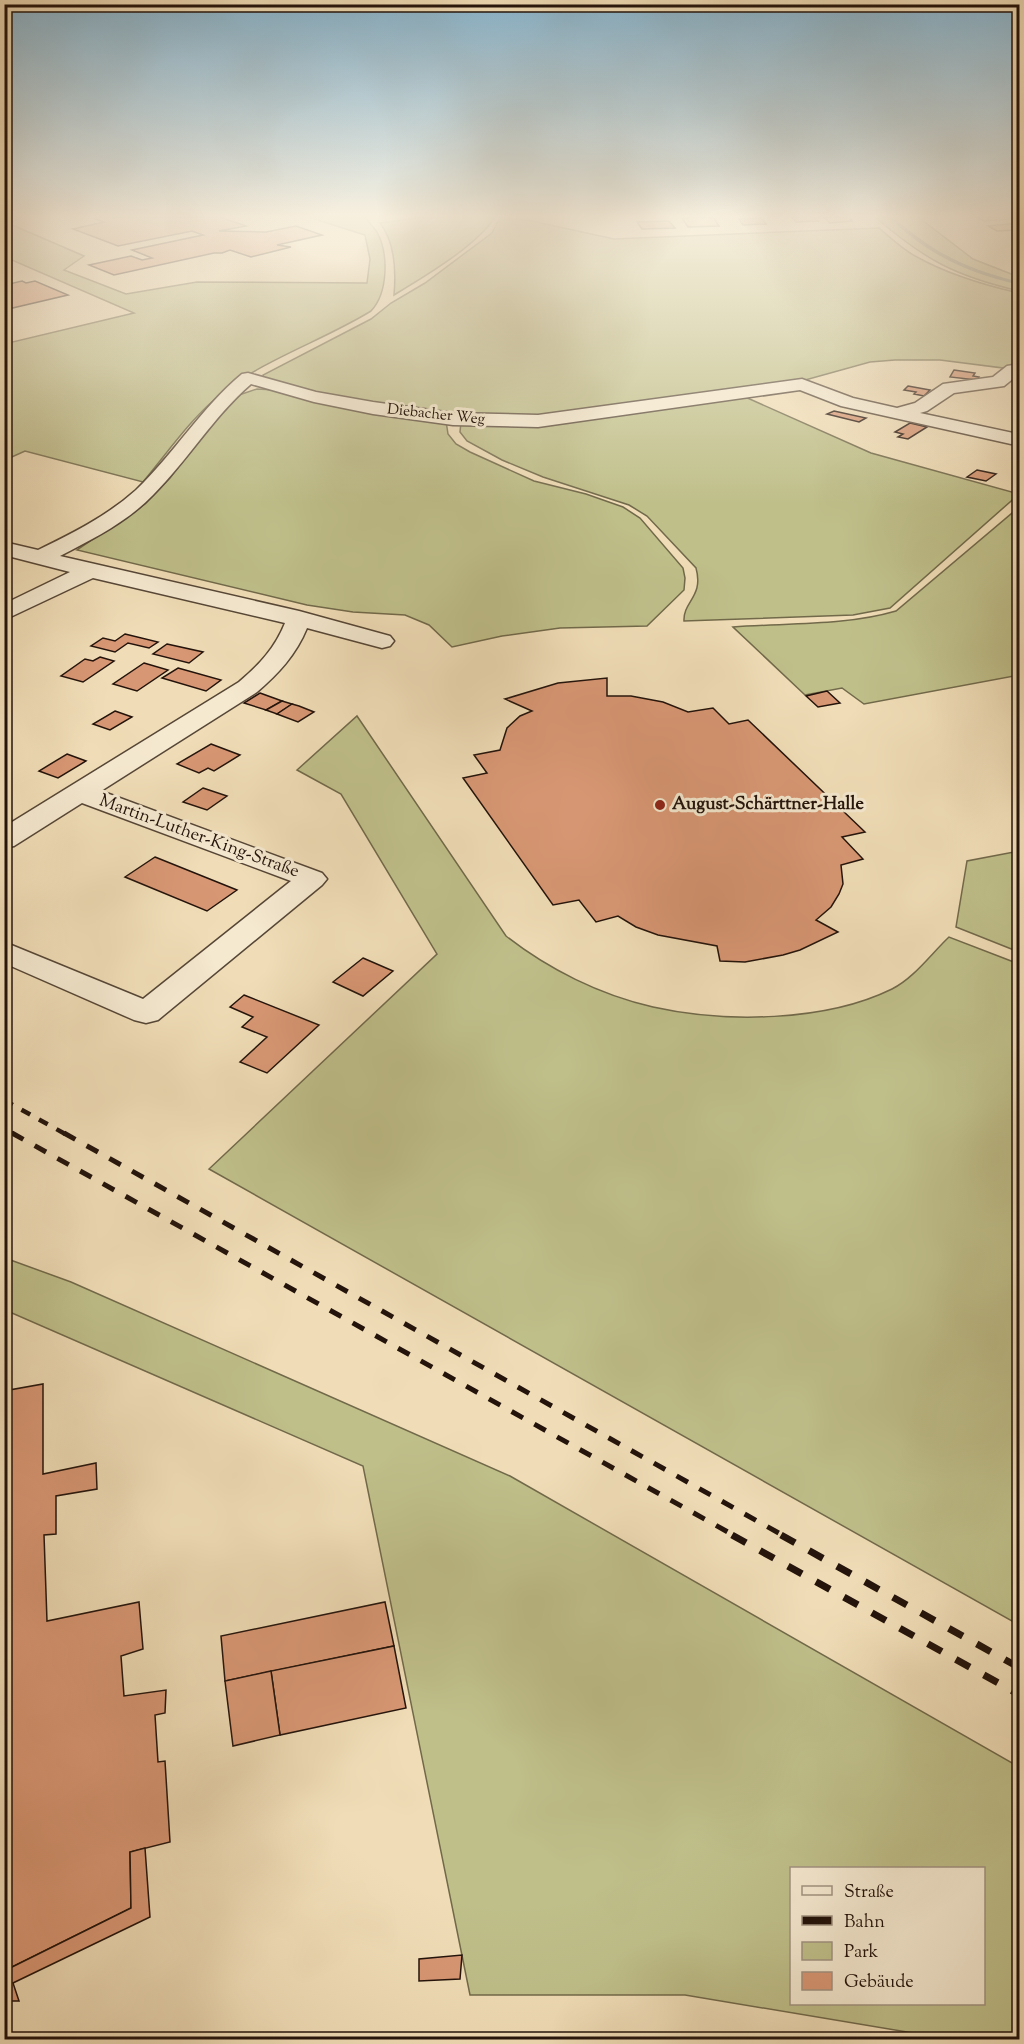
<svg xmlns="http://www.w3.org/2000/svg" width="1024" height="2044" font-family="'Sorts Mill Goudy',serif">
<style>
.green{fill:#bfbf8a;stroke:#71694a;stroke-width:1.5;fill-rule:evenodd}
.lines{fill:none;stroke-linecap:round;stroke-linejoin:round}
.stream{fill:#6a786e;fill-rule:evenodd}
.building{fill:#d89774;stroke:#23130b;stroke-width:1.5}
.street-casing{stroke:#564636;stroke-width:3}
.street{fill:#f5e9d0;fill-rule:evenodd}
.rail-far2{stroke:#23130b;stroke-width:4.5;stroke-dasharray:10 10;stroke-linecap:butt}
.rail-far1{stroke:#23130b;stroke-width:5;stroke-dasharray:13 13;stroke-linecap:butt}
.rail{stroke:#23130b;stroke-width:7;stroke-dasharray:16 16;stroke-linecap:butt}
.poi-dot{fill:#8f2418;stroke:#f5e9d0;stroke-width:2}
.labels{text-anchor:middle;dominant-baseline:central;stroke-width:6;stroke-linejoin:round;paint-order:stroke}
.far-street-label{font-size:15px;fill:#23130b;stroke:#f5e9d0}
.poi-label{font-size:18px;font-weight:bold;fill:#23130b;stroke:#f5e9d0;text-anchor:start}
.street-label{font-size:18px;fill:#23130b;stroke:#f5e9d0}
</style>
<rect width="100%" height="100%" fill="#f0ddb7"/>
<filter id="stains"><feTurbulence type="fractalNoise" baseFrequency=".00333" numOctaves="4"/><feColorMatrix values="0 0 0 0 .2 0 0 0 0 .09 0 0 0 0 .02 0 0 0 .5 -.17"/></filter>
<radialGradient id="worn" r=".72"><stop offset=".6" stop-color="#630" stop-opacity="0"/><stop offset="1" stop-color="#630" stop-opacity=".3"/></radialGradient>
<g class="green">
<path d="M 5,217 L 21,217 L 10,224 L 84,256 L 64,270 L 126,294 L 197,282 L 367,283 L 370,259 L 365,235 L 308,217 L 365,217 C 369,222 373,227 377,232 C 389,254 388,293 371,311 C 324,340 265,359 222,393 C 191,418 168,452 143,482 L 25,451 L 5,460 L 4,344 L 134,313 L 5,257 Z"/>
<path d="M 424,217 L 494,217 L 494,219 C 473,248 424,277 394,295 C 396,272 395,242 380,223 Z"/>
<path d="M 500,217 L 532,221 L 614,239 L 879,228 C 891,238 903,250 917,257 C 949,275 984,285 1019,293 L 1019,370 L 940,360 L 895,360 L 870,362 L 798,382 L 505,420 L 345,401 L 265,380 L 263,375 L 371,319 L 391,303 L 425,283 L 492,233 Z"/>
<path d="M 875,217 L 918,217 L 973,259 L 1019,277 L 1019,291 C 955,276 925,260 875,217 Z"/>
<path d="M 257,389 L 275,390 L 446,421 L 448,434 L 456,444 L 470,452 L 534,481 L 586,494 L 623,507 L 640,518 L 683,568 L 685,578 L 684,590 L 647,626 L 560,628 L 502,636 L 452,647 L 429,625 L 405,615 L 353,612 L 307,605 L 77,550 L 145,504 L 170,478 L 211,423 L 239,395 Z"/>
<path d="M 743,396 L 871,453 L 1019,494 L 890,608 L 853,615 L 684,621 C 683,601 704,597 696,568 L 647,516 L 629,505 L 543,477 L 502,460 L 467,441 L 460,432 L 461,422 L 507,423 Z"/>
<path d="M 1018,508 L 1019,675 L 864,704 L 842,688 L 805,695 L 733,627 C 786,623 845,626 896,611 Z"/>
<path d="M 357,716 L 506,936 C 548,969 600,995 653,1007 C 725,1023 825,1022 892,989 C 914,978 931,954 949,937 L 1019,964 L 1019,1625 L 209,1169 L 437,954 L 341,794 L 297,770 Z"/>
<path d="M 1019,851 L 1020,851 L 1019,952 L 956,927 L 967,861 Z"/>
<path d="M 5,1258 L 71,1282 L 510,1476 L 1019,1767 L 1019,2039 L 949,2039 L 685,1995 L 470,1995 L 363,1466 L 5,1310 ZM 792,1868 L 984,1868 L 984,2004 L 792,2004 Z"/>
</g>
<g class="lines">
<path class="stream" d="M 889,217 L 893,217 C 934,253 966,269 1020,282 L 1020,285 C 968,273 927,255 889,217 Z"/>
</g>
<g class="building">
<path d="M 102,217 L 220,217 L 246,226 L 219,231 L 266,232 L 296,226 L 322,235 L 277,245 L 291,247 L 251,257 L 230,250 L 222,253 L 214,253 L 114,275 L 89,265 L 131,256 L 142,260 L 152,258 L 132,250 L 203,235 L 192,231 L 118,246 L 73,229 L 104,222 L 93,218 Z"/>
<path d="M 713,217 L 719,226 L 688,227 L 682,218 Z"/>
<path d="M 792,217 L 814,217 L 818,221 L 796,222 Z"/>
<path d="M 824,217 L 848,217 L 852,221 L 830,223 Z"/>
<path d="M 975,217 L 1005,217 L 1010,219 L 984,221 Z"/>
<path d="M 761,218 L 766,224 L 743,225 L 739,219 Z"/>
<path d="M 669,221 L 675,228 L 642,229 L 637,222 Z"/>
<path d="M 1018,223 L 1020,230 L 997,231 L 988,226 Z"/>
<path d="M 22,281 L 26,283 L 35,281 L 68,295 L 4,310 L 4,288 L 9,287 L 5,285 Z"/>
<path d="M 954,370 L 975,373 L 973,376 L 979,377 L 977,380 L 950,377 Z"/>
<path d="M 908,386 L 930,390 L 924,396 L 914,394 L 916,392 L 904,390 Z"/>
<path d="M 834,411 L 866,418 L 859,422 L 827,414 Z"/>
<path d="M 910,423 L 927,427 L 908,439 L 898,437 L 903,434 L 895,432 Z"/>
<path d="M 977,470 L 996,474 L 986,481 L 967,477 Z"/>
<path d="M 125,634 L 158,642 L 149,648 L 128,643 L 115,652 L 91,646 L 103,638 L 115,641 Z"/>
<path d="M 167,644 L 203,652 L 189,663 L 153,654 Z"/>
<path d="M 100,657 L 114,661 L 83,682 L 61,676 L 85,659 L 93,661 Z"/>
<path d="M 144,663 L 168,670 L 137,691 L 113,684 Z"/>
<path d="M 178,668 L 221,680 L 206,691 L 162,678 Z"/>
<path d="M 607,678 L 607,696 L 631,696 L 663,702 L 688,712 L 713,708 L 729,724 L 748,720 L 865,832 L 842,837 L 863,859 L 841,865 L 843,884 L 839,894 L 831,907 L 816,920 L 838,932 L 800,950 L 783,955 L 745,962 L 720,961 L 717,946 L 658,935 L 636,927 L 618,916 L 596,922 L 579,900 L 553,905 L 463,778 L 487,773 L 474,755 L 500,750 L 507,728 L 520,716 L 532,711 L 505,699 L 558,683 Z"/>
<path d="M 827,691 L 840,703 L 818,707 L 806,696 Z"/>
<path d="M 260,693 L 282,701 L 266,710 L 244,703 Z"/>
<path d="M 282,701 L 292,704 L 277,714 L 266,710 Z"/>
<path d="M 292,704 L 299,706 L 314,712 L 298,722 L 277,714 Z"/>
<path d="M 115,711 L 132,717 L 110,730 L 93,724 Z"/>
<path d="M 211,744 L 240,755 L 214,771 L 208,768 L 199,773 L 177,764 Z"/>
<path d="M 67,754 L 86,761 L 58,778 L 39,771 Z"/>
<path d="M 203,788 L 227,796 L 207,810 L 183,802 Z"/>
<path d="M 155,857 L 237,890 L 207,911 L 125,877 Z"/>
<path d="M 363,958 L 393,971 L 363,996 L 333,982 Z"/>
<path d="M 244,995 L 319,1025 L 267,1073 L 240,1062 L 267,1037 L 242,1027 L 253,1017 L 230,1007 Z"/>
<path d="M 43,1384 L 43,1474 L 96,1463 L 97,1489 L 56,1496 L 56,1534 L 44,1535 L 47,1621 L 139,1602 L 143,1649 L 121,1656 L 124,1696 L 166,1690 L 165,1713 L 155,1715 L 158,1762 L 165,1761 L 170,1842 L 130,1852 L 131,1908 L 4,1971 L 4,1391 Z"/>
<path d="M 385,1602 L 394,1646 L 225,1681 L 221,1636 Z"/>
<path d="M 394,1646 L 406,1708 L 280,1735 L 271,1671 Z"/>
<path d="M 271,1671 L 280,1735 L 233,1746 L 225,1681 Z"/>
<path d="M 145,1848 L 150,1917 L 13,1983 L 19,2001 L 4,2001 L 4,1971 L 131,1908 L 130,1852 Z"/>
<path d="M 462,1955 L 460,1979 L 419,1981 L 419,1959 Z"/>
</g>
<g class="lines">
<defs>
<path id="street" d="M 1013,365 L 1019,366 L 1020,373 L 1004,386 L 954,393 L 927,411 L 920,413 L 1018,434 L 1018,442 L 1011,444 L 841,406 L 800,390 L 538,427 L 453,425 L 373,414 L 314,402 L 251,384 C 213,417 188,460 153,495 C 127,522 93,539 60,556 L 299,611 L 390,636 L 394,641 L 390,646 L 382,648 L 307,628 C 296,655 278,674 257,692 L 101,791 L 322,873 L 327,879 L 322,885 L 158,1020 L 146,1023 L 134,1020 L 4,963 L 4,942 L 143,999 L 291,881 L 82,803 L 14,846 L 4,848 L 4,827 L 239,682 C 260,664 275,648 285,623 L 93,578 L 4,620 L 4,604 L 70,572 L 4,555 L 4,542 L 38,550 C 73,533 107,516 136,490 C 174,454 201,408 242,374 L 248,373 L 316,392 L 373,402 L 453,413 L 538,415 L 802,379 L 853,398 L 897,408 L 915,403 L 943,384 L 993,377 L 1007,366 Z"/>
</defs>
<use href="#street" class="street-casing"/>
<use href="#street" class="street"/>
<g class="rail-far2">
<path d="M 4,1100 L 67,1135"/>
<path d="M 4,1129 L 15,1135"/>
</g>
<g class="rail-far1">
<path d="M 12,1133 L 735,1536"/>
<path d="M 64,1133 L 784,1536"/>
</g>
<g class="rail">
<path d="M 732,1535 L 1020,1695"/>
<path d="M 781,1535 L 1020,1668"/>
</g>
</g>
<linearGradient id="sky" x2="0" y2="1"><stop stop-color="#89b7d2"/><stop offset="0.43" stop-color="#f8f0df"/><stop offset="1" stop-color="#f8f0df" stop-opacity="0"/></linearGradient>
<rect width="1024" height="503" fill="url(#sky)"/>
<circle class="poi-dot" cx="660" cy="805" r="6"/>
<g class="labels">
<g class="far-street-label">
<text transform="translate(436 415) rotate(6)">Diebacher Weg</text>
</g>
<g class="poi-label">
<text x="672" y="805">August-Schärttner-Halle</text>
</g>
<g class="street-label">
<text transform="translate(199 837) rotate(20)">Martin-Luther-King-Straße</text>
</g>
</g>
<rect width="1024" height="2044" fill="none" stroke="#f0ddb7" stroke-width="24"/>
<rect x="6" y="6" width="1012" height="2032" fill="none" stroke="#23130b" stroke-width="3"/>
<rect x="12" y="12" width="1000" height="2020" fill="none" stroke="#23130b" stroke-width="1.5"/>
<rect x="790" y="1867" width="195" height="138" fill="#f5e9d0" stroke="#a19381" stroke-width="1.5"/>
<rect x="802" y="1886" width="30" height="9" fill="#f5e9d0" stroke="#a19381" stroke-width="1.5"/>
<text x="844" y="1897" font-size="18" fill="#23130b">Straße</text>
<rect x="802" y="1916" width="30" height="9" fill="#23130b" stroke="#a19381" stroke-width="1.5"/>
<text x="844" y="1927" font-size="18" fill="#23130b">Bahn</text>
<rect x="802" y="1942" width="30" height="18" fill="#bfbf8a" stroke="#a19381" stroke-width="1.5"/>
<text x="844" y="1957" font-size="18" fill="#23130b">Park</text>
<rect x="802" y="1972" width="30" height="18" fill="#d89774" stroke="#a19381" stroke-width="1.5"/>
<text x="844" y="1987" font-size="18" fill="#23130b">Gebäude</text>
<rect width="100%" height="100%" filter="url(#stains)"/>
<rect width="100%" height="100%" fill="url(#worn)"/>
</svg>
